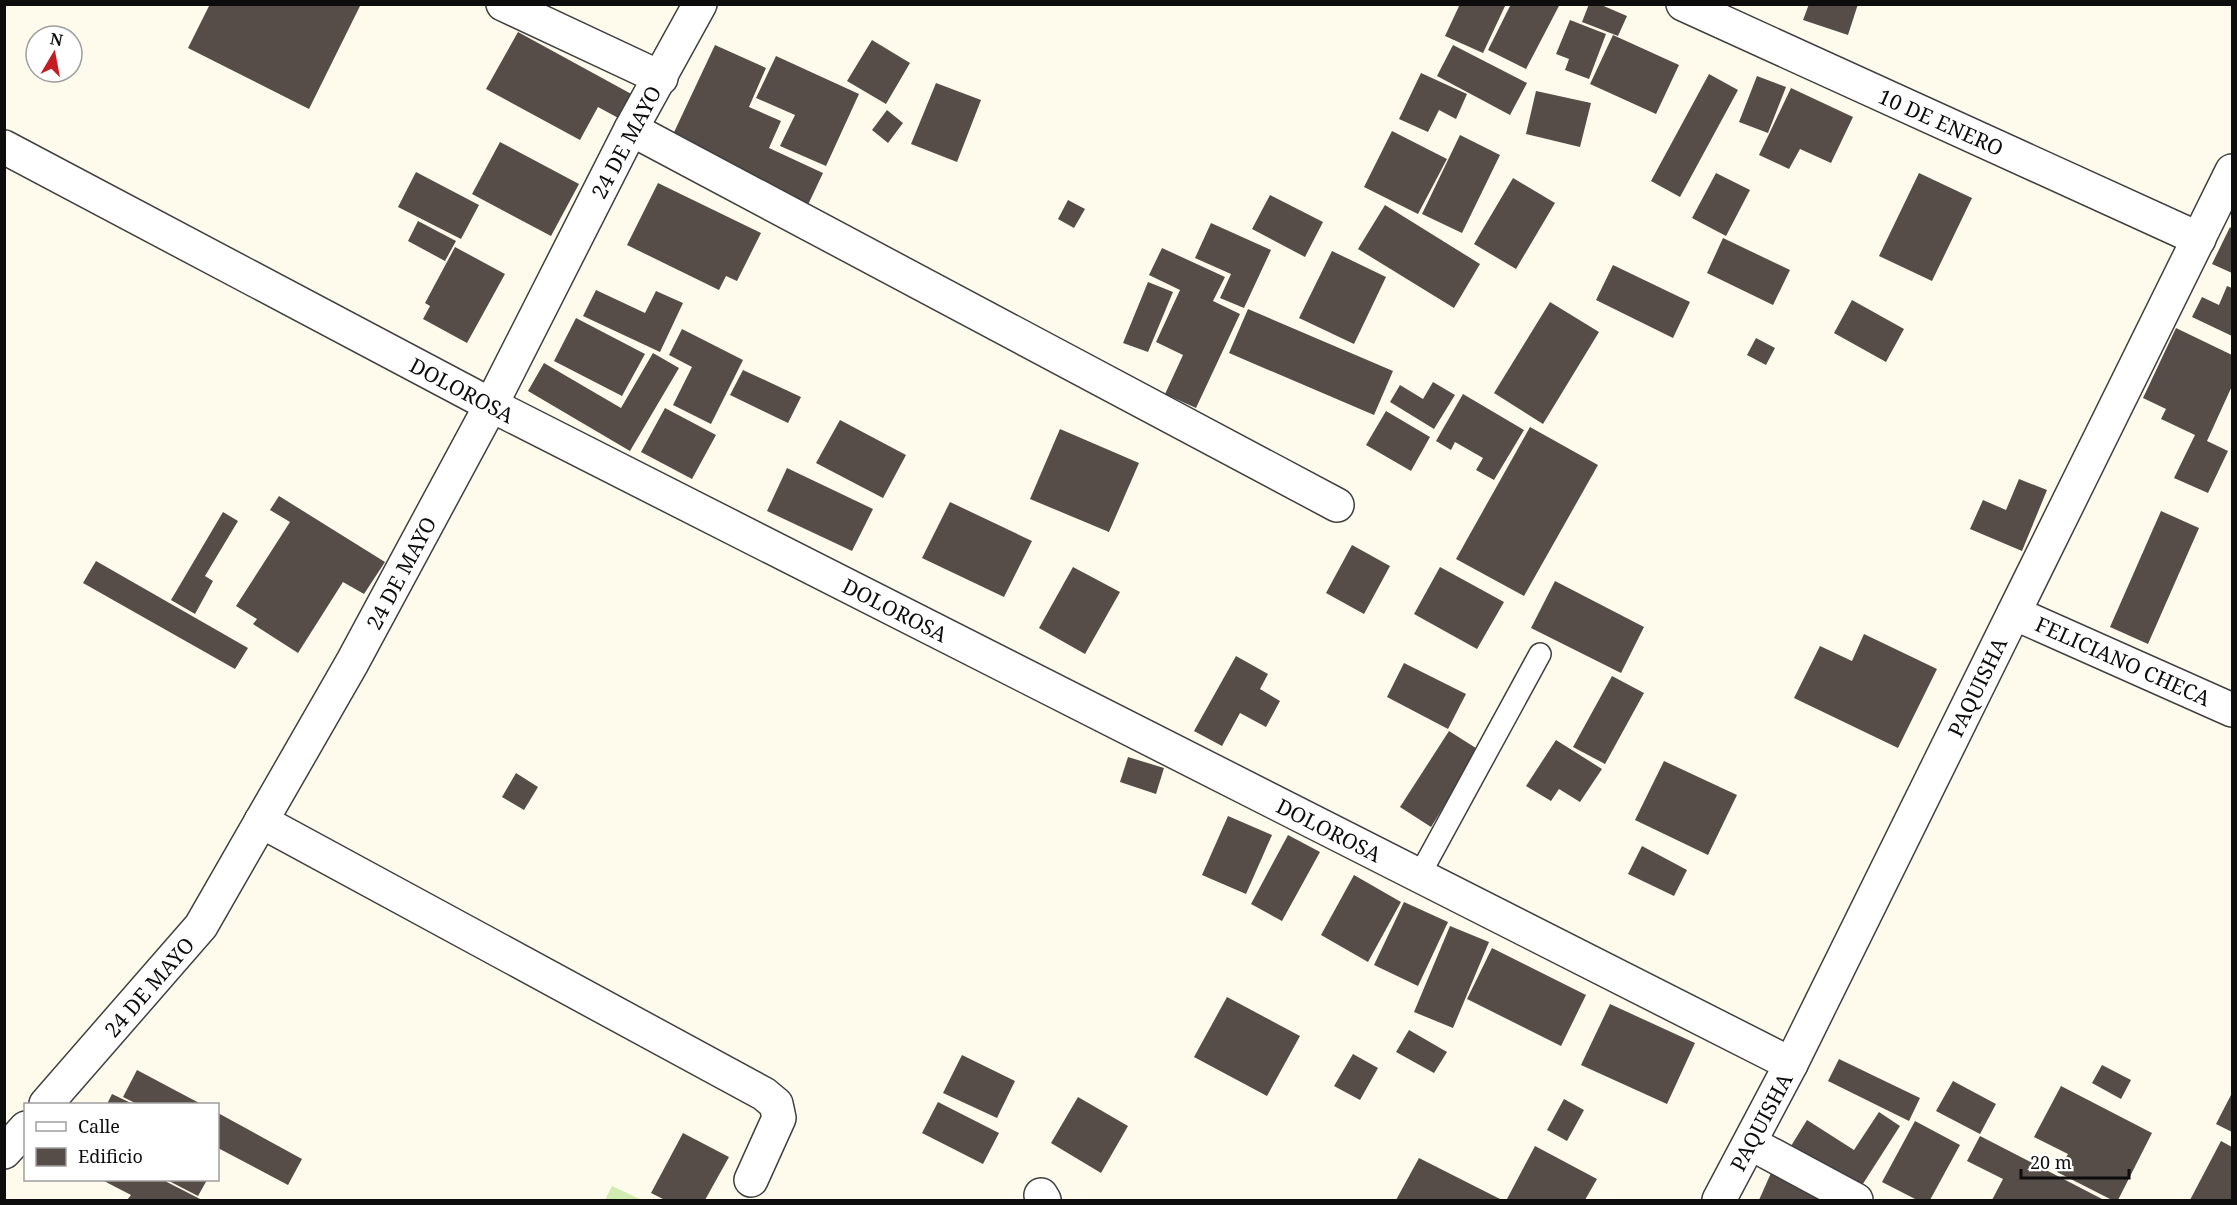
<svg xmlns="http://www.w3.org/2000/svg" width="2237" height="1205" font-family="'Noto Serif',serif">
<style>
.green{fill:#d1ecb3}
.building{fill:#564d48}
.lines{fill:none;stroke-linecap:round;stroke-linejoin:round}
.lane-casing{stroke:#404040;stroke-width:24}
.street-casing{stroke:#404040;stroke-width:36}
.lane{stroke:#fff;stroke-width:21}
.street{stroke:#fff;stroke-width:33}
.labels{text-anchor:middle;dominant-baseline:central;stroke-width:6;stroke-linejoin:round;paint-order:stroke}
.street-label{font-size:21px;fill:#0d0d0d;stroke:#fff}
</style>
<rect width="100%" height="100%" fill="#fffbec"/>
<path class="green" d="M 612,1186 L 642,1200 L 605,1200 Z"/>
<g class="building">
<path d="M 210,4 L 361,4 L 309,109 L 188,48 Z"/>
<path d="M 1460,4 L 1506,4 L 1483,53 L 1445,36 Z"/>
<path d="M 1511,4 L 1560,4 L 1526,69 L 1488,50 Z"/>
<path d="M 1589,4 L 1599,4 L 1627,16 L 1618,36 L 1582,22 Z"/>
<path d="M 1809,4 L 1858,4 L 1848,35 L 1803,20 Z"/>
<path d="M 1570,20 L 1606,34 L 1589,79 L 1565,70 L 1569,59 L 1556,54 Z"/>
<path d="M 518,32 L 635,96 L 622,120 L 598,107 L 580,140 L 486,89 Z"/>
<path d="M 1613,35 L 1679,65 L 1656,114 L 1590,84 Z"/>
<path d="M 872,40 L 910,63 L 886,104 L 847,81 Z"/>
<path d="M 715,45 L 766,68 L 749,107 L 781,121 L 769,148 L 823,173 L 806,209 L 668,145 Z"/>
<path d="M 1453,45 L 1527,83 L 1510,115 L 1437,76 Z"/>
<path d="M 776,56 L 859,94 L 826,166 L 780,146 L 795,115 L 756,98 Z"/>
<path d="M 1421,73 L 1467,94 L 1456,119 L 1439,110 L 1428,132 L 1399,119 Z"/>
<path d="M 1709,74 L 1738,90 L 1680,197 L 1651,181 Z"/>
<path d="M 1757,76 L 1786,87 L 1768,133 L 1739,122 Z"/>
<path d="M 936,83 L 981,100 L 957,162 L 911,144 Z"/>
<path d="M 1791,88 L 1853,117 L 1831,163 L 1800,149 L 1789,169 L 1759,155 Z"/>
<path d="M 1536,91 L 1591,103 L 1580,147 L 1526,134 Z"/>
<path d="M 887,110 L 903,123 L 888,143 L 872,130 Z"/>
<path d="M 1392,131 L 1447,159 L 1418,214 L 1364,187 Z"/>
<path d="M 1460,135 L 1500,155 L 1462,233 L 1422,214 Z"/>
<path d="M 500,142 L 579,184 L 551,236 L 472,194 Z"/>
<path d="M 416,172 L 479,205 L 461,239 L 398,207 Z"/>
<path d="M 1716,173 L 1750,190 L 1726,236 L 1692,218 Z"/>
<path d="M 1919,173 L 1972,198 L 1932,281 L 1879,256 Z"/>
<path d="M 1513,178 L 1555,203 L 1516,269 L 1474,244 Z"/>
<path d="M 658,183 L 761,233 L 737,281 L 726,276 L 719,290 L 627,245 Z"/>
<path d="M 1270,195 L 1323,222 L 1305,257 L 1252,229 Z"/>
<path d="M 1068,200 L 1085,209 L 1074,228 L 1058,219 Z"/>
<path d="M 1385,205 L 1480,264 L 1454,308 L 1358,249 Z"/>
<path d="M 418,221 L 456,241 L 445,261 L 408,241 Z"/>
<path d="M 1211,223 L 1271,250 L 1244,308 L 1220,298 L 1231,274 L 1195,258 Z"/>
<path d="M 2230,227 L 2232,229 L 2232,273 L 2212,264 Z"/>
<path d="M 1723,238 L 1790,270 L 1773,305 L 1707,273 Z"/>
<path d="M 455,247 L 505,274 L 467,343 L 423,319 L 430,306 L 425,303 Z"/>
<path d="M 1162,248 L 1225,277 L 1213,301 L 1240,314 L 1196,408 L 1165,394 L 1183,355 L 1156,342 L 1180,290 L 1149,275 Z"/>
<path d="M 1332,251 L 1386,277 L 1354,344 L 1299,318 Z"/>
<path d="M 1613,265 L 1690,302 L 1673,338 L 1596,300 Z"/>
<path d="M 1148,282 L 1173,292 L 1148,352 L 1123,343 Z"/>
<path d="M 2227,286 L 2232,288 L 2232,336 L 2192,317 L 2202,297 L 2219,305 Z"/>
<path d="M 596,290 L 645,313 L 656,291 L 683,303 L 660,352 L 583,316 Z"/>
<path d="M 1852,300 L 1904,329 L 1886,362 L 1834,333 Z"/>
<path d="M 1550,302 L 1599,332 L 1543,424 L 1494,393 Z"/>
<path d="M 1248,309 L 1393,371 L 1374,415 L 1229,353 Z"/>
<path d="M 576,318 L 645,354 L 622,396 L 554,361 Z"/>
<path d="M 2176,328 L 2232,355 L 2232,386 L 2207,441 L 2228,451 L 2208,493 L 2174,478 L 2195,435 L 2161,419 L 2166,409 L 2143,398 Z"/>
<path d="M 682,329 L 743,360 L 711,424 L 673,405 L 692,367 L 669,355 Z"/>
<path d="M 1756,338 L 1775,348 L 1766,365 L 1747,355 Z"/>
<path d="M 653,353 L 679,368 L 630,451 L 528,391 L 544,363 L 621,408 Z"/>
<path d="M 743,370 L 801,397 L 788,423 L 730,395 Z"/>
<path d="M 1433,382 L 1455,395 L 1434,429 L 1390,402 L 1400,385 L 1423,399 Z"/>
<path d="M 1463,394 L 1524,430 L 1494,480 L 1476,470 L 1483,458 L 1455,442 L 1451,450 L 1436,441 Z"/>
<path d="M 665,408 L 716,435 L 692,479 L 641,452 Z"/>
<path d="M 1386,411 L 1430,437 L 1411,471 L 1366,445 Z"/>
<path d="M 840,420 L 906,455 L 883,498 L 816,463 Z"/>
<path d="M 1530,427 L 1598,465 L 1524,596 L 1456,559 Z"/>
<path d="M 1060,429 L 1139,463 L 1109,532 L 1030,499 Z"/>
<path d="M 787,468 L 873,509 L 852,551 L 767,511 Z"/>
<path d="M 2019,479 L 2047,490 L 2022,551 L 1970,529 L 1983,500 L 2006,510 Z"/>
<path d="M 279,496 L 385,562 L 364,594 L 343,582 L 298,653 L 253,624 L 257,619 L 236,606 L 290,522 L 270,510 Z"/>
<path d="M 950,502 L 1032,541 L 1004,597 L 922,558 Z"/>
<path d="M 2161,511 L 2199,528 L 2148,644 L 2110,627 Z"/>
<path d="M 223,512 L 238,521 L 205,576 L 213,581 L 195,614 L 171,600 Z"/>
<path d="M 1352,545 L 1390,566 L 1364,614 L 1326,593 Z"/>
<path d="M 96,561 L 248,648 L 235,669 L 83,583 Z"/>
<path d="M 1073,567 L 1120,592 L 1085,654 L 1039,628 Z"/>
<path d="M 1440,567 L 1504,602 L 1477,649 L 1414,614 Z"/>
<path d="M 1555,581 L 1644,627 L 1621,673 L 1531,628 Z"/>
<path d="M 1864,634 L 1937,669 L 1898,748 L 1794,698 L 1820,646 L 1852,661 Z"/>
<path d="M 1236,656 L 1268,674 L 1260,689 L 1280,701 L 1266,727 L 1240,713 L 1222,746 L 1194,731 Z"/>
<path d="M 1404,663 L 1466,694 L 1448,729 L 1387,697 Z"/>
<path d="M 1612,676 L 1644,693 L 1605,764 L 1573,747 Z"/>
<path d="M 1449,731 L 1479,750 L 1431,827 L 1400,807 Z"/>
<path d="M 1556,740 L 1602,769 L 1580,802 L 1559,789 L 1551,801 L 1526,786 Z"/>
<path d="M 1128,757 L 1164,768 L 1156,794 L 1120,782 Z"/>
<path d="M 1664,761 L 1737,795 L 1708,855 L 1635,820 Z"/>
<path d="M 516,773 L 538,787 L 524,810 L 502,797 Z"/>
<path d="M 1228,816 L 1272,835 L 1246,894 L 1202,875 Z"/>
<path d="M 1288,835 L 1320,852 L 1282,921 L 1251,904 Z"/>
<path d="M 1642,846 L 1687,870 L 1674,896 L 1628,874 Z"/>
<path d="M 1354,875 L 1401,902 L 1368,962 L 1321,935 Z"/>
<path d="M 1404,902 L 1448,922 L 1418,986 L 1374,965 Z"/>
<path d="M 1450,926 L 1489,942 L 1453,1028 L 1414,1012 Z"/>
<path d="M 1492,948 L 1586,995 L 1561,1046 L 1467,999 Z"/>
<path d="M 1227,997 L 1300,1036 L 1267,1096 L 1194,1057 Z"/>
<path d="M 1610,1004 L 1695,1043 L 1667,1104 L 1581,1065 Z"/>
<path d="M 1409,1030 L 1447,1052 L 1434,1073 L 1396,1052 Z"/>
<path d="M 1353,1054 L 1378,1068 L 1360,1100 L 1334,1086 Z"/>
<path d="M 962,1055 L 1015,1081 L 997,1118 L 943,1093 Z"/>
<path d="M 1839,1059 L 1920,1098 L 1909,1121 L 1828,1081 Z"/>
<path d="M 2102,1065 L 2131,1080 L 2121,1099 L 2092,1083 Z"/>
<path d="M 137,1070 L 201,1104 L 137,1104 L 123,1097 Z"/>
<path d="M 1953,1081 L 1996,1104 L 1980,1134 L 1936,1111 Z"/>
<path d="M 2061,1086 L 2152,1133 L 2118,1200 L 2112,1200 L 2057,1172 L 2068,1154 L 2034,1137 Z"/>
<path d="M 2232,1093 L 2232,1132 L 2216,1124 Z"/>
<path d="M 112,1094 L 133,1104 L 107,1104 Z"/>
<path d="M 1078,1097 L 1128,1126 L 1101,1173 L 1051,1143 Z"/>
<path d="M 1564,1099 L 1584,1110 L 1567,1141 L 1547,1130 Z"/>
<path d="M 938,1102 L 999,1133 L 983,1164 L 922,1133 Z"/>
<path d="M 1879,1112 L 1900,1126 L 1859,1190 L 1791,1146 L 1807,1120 L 1854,1150 Z"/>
<path d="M 218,1113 L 302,1159 L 288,1185 L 218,1148 Z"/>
<path d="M 1915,1121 L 1960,1145 L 1930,1200 L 1917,1200 L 1882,1182 Z"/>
<path d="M 683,1133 L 729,1157 L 705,1200 L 665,1200 L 651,1193 Z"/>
<path d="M 1980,1136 L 2104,1200 L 1992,1200 L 2003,1179 L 1967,1161 Z"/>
<path d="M 2221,1141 L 2232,1147 L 2232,1200 L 2190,1200 Z"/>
<path d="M 1535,1146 L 1597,1179 L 1585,1200 L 1507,1199 Z"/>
<path d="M 1419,1158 L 1502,1200 L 1396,1200 Z"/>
<path d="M 1771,1173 L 1831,1200 L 1759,1200 Z"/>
<path d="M 102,1180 L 163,1180 L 202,1200 L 127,1200 L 131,1195 Z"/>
<path d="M 167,1180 L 207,1180 L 198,1196 Z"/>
</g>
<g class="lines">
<defs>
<path id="lane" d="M 1419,876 L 1540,654"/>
<g id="street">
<path d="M 503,4 L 661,78"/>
<path d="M 1683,4 L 2199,239"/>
<path d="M 631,129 L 1337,505"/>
<path d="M 4,147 L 491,405 L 1791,1064"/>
<path d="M 2014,613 L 2232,710"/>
<path d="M 261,821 L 764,1094 L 776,1104 L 779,1118 L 751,1180"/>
<path d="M 46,1104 L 201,926 L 352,663 L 491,405 L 631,129 L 700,4"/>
<path d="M 1750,1143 L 1856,1200"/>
<path d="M 4,1152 L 26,1128"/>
<path d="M 1041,1195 L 1044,1200"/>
<path d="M 1719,1200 L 1791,1064 L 2232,171"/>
</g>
</defs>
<use href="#lane" class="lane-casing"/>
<use href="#street" class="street-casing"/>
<use href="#lane" class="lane"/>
<use href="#street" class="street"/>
</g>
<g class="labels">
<g class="street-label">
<text transform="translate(1941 122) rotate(24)">10 DE ENERO</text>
<text transform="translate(626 142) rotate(-62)">24 DE MAYO</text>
<text transform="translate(462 390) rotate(28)">DOLOROSA</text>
<text transform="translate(401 573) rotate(-62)">24 DE MAYO</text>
<text transform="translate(895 610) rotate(27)">DOLOROSA</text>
<text transform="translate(2123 661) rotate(24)">FELICIANO CHECA</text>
<text transform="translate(1977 687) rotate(-64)">PAQUISHA</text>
<text transform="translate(1329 830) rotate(27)">DOLOROSA</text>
<text transform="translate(149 987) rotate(-49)">24 DE MAYO</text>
<text transform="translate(1761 1122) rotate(-62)">PAQUISHA</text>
</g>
</g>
<rect width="2237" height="1205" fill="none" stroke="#0d0d0d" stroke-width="12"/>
<rect x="24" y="1103" width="195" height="78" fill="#ffffff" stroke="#9e9e9e" stroke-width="1.5"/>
<rect x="36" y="1122" width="30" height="9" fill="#ffffff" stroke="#9e9e9e" stroke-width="1.5"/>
<text x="78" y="1133" font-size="18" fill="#0d0d0d">Calle</text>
<rect x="36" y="1148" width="30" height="18" fill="#564d48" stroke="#9e9e9e" stroke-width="1.5"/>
<text x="78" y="1163" font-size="18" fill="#0d0d0d">Edificio</text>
<g transform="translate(54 54) rotate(10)"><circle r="28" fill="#ffffff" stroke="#9e9e9e" stroke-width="1.5"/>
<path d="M0-4.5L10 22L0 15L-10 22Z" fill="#c51c24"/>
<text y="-9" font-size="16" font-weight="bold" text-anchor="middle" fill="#0d0d0d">N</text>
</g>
<path d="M2021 1169v9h108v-9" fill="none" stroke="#0d0d0d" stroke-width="3"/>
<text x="2030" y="1169" font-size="18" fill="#0d0d0d" stroke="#ffffff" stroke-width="4.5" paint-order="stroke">20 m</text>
</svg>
